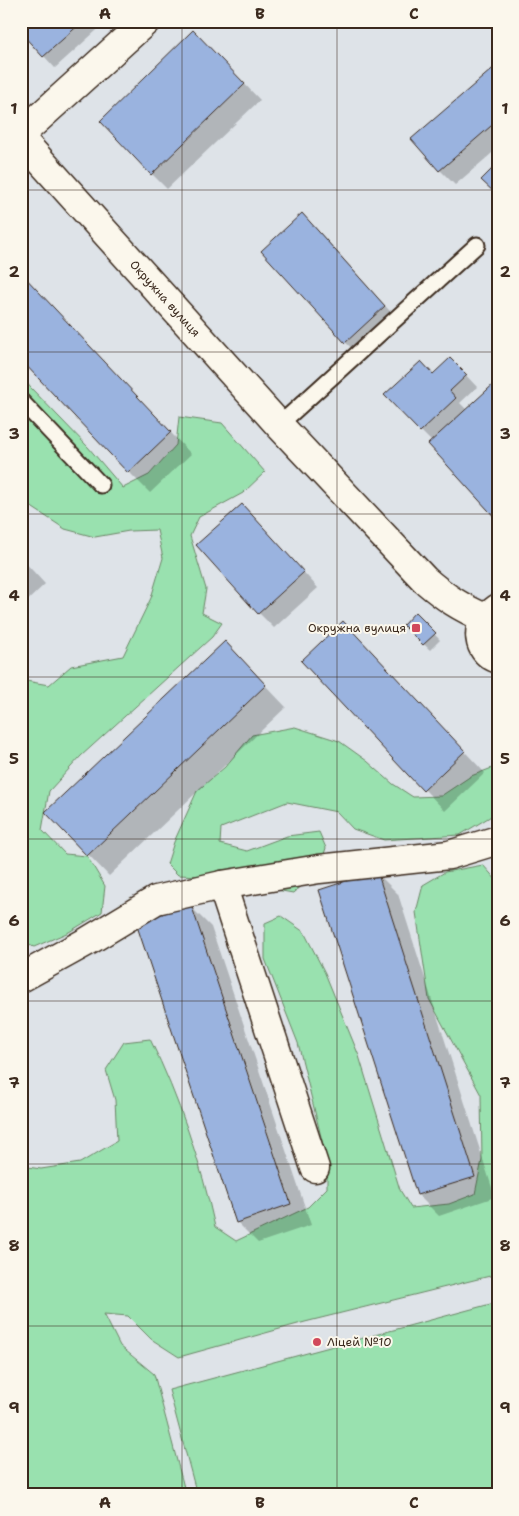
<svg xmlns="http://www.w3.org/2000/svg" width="519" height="1516" font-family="'Shantell Sans',sans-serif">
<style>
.green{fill:#99e1af;stroke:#6a8666}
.shadow{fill:#0003}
.building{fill:#9ab3df;stroke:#3b2a1e}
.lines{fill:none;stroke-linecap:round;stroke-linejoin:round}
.service-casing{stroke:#3b2a1e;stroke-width:19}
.minor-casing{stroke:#3b2a1e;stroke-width:31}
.tertiary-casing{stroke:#3b2a1e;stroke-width:31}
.service{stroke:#fbf7ec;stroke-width:15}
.minor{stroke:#fbf7ec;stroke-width:28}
.tertiary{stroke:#fbf7ec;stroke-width:28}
.grid{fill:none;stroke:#3b2a1e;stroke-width:1;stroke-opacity:0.55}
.poi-dot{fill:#d1495b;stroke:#fbf7ec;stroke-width:2}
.labels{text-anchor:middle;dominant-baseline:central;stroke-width:4;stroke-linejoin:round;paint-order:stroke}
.street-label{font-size:12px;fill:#3b2a1e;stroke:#fbf7ec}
.poi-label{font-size:12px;fill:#3b2a1e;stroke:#fbf7ec;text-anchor:end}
.neatline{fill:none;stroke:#3b2a1e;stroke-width:2}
.grid-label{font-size:16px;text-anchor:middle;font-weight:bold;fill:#3b2a1e}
</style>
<rect width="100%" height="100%" fill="#dee3e8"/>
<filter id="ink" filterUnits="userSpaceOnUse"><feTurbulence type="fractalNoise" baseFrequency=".02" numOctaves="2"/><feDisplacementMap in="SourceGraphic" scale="10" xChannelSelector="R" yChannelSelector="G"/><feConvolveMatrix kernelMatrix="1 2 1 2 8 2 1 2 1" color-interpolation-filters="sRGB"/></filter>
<g filter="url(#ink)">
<g class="green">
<path d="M 21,375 L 30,387 L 88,447 L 123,488 L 149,475 L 176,445 L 179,417 L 222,423 L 265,472 L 243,493 L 199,517 L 190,536 L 206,589 L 202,613 L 222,623 L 212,637 L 81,756 L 49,791 L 42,830 L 65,854 L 87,856 L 105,886 L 102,912 L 69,932 L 34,947 L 21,942 L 21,661 L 26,681 L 49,685 L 71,666 L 123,656 L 151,598 L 163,558 L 157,530 L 129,531 L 95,537 L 65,529 L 33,508 L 21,496 Z"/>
<path d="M 295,727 L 339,741 L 367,761 L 393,784 L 413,797 L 441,796 L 471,776 L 492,768 L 498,774 L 498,812 L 460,835 L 384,840 L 353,829 L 337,812 L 287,802 L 221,828 L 220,844 L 247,851 L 287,836 L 319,832 L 326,848 L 319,869 L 293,893 L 200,876 L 178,875 L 167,864 L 174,842 L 197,791 L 225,767 L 252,735 Z"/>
<path d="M 483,865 L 498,882 L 498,1274 L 305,1322 L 179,1357 L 151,1339 L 128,1316 L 104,1314 L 120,1346 L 154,1374 L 186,1495 L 21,1495 L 21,1166 L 41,1169 L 80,1163 L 117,1141 L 115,1100 L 106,1070 L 124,1042 L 150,1039 C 179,1098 201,1163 215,1227 L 236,1241 L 308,1207 L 327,1188 L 327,1161 L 298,1043 L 265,959 L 265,923 L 281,916 L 304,932 L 325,973 L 359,1056 L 400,1190 L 411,1208 L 449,1204 L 475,1194 L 482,1160 L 481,1095 L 429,999 L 416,912 L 423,885 L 445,872 Z"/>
<path d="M 498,1302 L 498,1495 L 197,1495 L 169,1390 Z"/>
</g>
<g class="shadow">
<path d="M 21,21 L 107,21 L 55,68 L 21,31 Z"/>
<path d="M 209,47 L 260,100 L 167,189 L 152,174 Z"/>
<path d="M 498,65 L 498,148 L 455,185 L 440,170 Z"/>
<path d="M 314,226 L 396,318 L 357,353 L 345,342 Z"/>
<path d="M 21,274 L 191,454 L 150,493 L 129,472 Z"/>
<path d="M 462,371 L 477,387 L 460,403 L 467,410 L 432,442 L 421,431 L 433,375 Z"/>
<path d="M 257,521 L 318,588 L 274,628 L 259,613 Z"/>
<path d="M 21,558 L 45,584 L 21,607 Z"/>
<path d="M 415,614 L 440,640 L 430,650 L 404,625 Z"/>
<path d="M 343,623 L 485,773 L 445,811 L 303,661 Z"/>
<path d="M 245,664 L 286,707 L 109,876 L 47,812 Z"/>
<path d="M 377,873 L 398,894 L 495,1197 L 439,1216 L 418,1195 Z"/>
<path d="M 190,906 L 211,927 L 311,1225 L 258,1243 L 237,1222 Z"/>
</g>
<g class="building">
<path d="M 21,21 L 83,21 L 43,57 L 21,33 Z"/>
<path d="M 193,30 L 245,84 L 151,175 L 100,121 Z"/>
<path d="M 498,64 L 498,120 L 439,171 L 411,139 Z"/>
<path d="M 498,163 L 498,192 L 496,194 L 481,180 Z"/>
<path d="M 302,213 L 385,306 L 345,343 L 261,251 Z"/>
<path d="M 21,273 L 171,432 L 128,473 L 21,360 Z"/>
<path d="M 450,358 L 467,375 L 450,391 L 456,398 L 420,432 L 384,395 L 421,361 L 433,374 Z"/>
<path d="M 498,380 L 498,521 L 428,444 Z"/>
<path d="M 242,504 L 304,572 L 258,614 L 196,545 Z"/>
<path d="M 415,612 L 436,633 L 423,645 L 403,625 Z"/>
<path d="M 343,621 L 465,751 L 423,791 L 301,661 Z"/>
<path d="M 225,641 L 266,685 L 87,856 L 45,812 Z"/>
<path d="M 377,871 L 475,1177 L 417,1195 L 319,890 Z"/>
<path d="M 191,904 L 291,1204 L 236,1223 L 136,923 Z"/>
</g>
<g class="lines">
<defs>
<g id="service">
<path d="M 21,401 L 101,485"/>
<path d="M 279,425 L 477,245"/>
</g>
<g id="minor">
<path d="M 21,134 L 146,21"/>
<path d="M 485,618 C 476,634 479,652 498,659"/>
<path d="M 222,885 L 315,1168"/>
<path d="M 21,978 L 88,941 L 156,900 L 222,885 L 319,869 L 449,855 L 498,840"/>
</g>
<g id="tertiary">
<path id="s1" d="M 21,139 L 279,425 L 425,580 C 446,598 460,607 485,618 L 498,608"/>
</g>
</defs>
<use href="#service" class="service-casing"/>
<use href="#minor" class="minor-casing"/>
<use href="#tertiary" class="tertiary-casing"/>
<use href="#service" class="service"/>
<use href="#minor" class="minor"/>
<use href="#tertiary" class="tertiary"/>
</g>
</g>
<path class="grid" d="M 182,21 L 182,1495M 337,21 L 337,1495M 21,190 L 498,190M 21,352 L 498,352M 21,514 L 498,514M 21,677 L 498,677M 21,839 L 498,839M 21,1001 L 498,1001M 21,1164 L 498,1164M 21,1326 L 498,1326"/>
<g class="poi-dot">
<rect x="411" y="623" width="10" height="10" rx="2.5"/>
<circle cx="317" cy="1342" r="5"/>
</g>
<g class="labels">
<g class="street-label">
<text stroke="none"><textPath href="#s1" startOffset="215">Окружна вулиця</textPath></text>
</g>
<g class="poi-label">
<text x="406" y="628">Окружна вулиця</text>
<text x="327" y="1342" text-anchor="start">Ліцей №10</text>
</g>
</g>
<rect width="519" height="1516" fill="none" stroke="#fbf7ec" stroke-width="55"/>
<rect x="28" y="28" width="464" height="1460" class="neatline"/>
<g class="grid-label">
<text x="105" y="19">A</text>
<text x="260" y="19">B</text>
<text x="414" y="19">C</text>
<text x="14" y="114">1</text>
<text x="505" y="114">1</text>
<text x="14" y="277">2</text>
<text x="505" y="277">2</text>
<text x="14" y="439">3</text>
<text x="505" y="439">3</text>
<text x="14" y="601">4</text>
<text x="505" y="601">4</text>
<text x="14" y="764">5</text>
<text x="505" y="764">5</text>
<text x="14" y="926">6</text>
<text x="505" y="926">6</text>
<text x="14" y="1088">7</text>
<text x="505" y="1088">7</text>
<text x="14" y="1251">8</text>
<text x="505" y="1251">8</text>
<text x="14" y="1413">9</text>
<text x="505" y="1413">9</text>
<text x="105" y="1508">A</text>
<text x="260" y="1508">B</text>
<text x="414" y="1508">C</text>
</g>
</svg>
